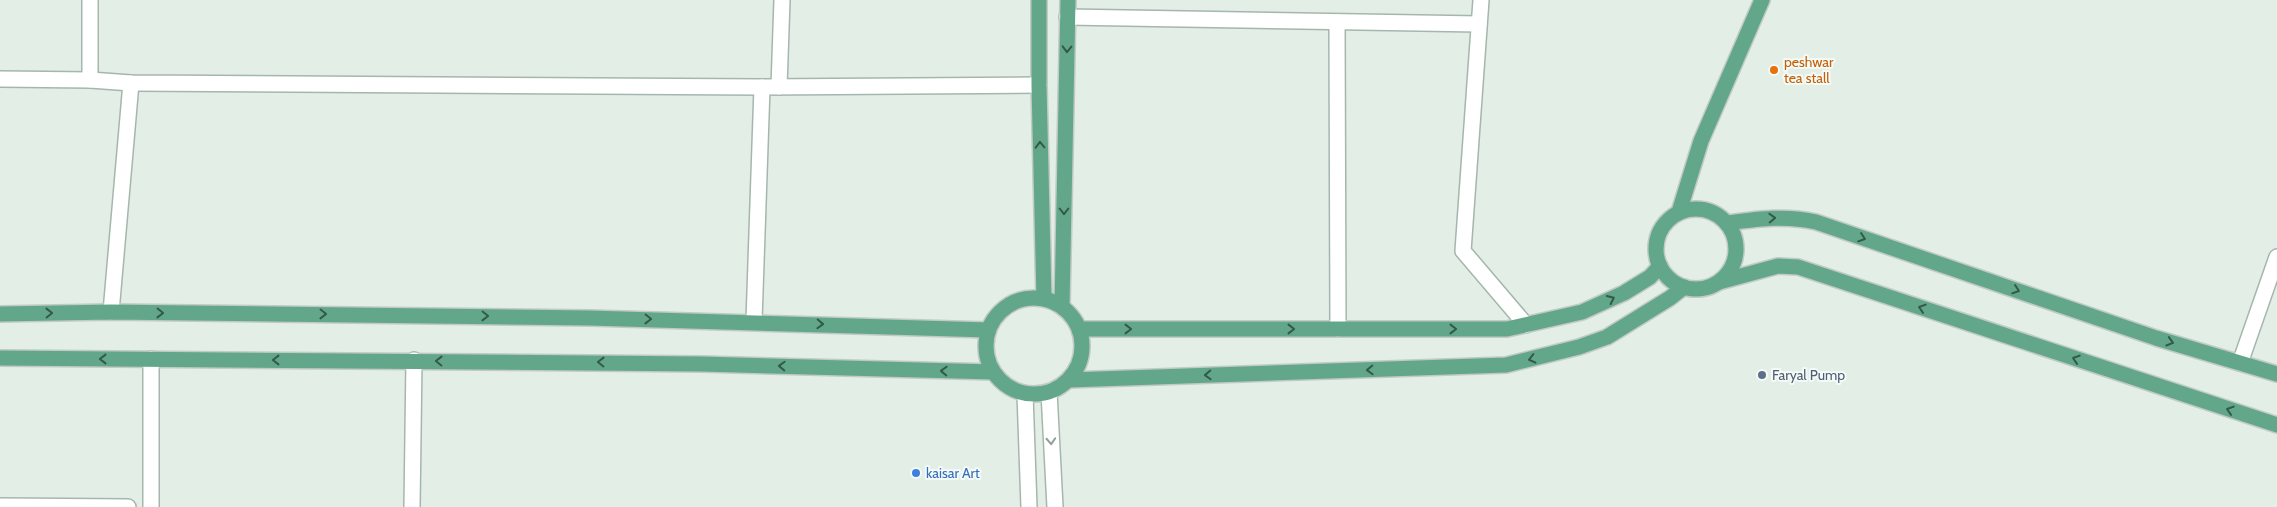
<svg xmlns="http://www.w3.org/2000/svg" width="2277" height="507" font-family="Cabin,sans-serif">
<style>
.lines{fill:none;stroke-linecap:round;stroke-linejoin:round}
.minor-casing{stroke:#a5b7ad;stroke-width:18}
.major-casing{stroke:#c1cac6;stroke-width:18}
.minor{stroke:#fff;stroke-width:15}
.major{stroke:#63a78a;stroke-width:15}
.oneway{stroke:#325a48}
.oneway2{stroke:#90a098}
.food-dot{fill:#e8710a;stroke:#f4faf6;stroke-width:2}
.service-dot{fill:#5c6f8a;stroke:#f4faf6;stroke-width:2}
.shop-dot{fill:#3f7fe0;stroke:#f4faf6;stroke-width:2}
.labels{text-anchor:middle;dominant-baseline:central;stroke-width:4;stroke-linejoin:round;paint-order:stroke}
.food-label{font-size:14px;fill:#c56008;stroke:#f4faf6;text-anchor:start}
.service-label{font-size:14px;fill:#4e5e75;stroke:#f4faf6;text-anchor:start}
.shop-label{font-size:14px;fill:#366cbe;stroke:#f4faf6;text-anchor:start}
</style>
<rect width="100%" height="100%" fill="#e3eee7"/>
<g class="lines">
<defs>
<g id="minor">
<path d="M 1481,0 L 1463,251 L 1526,325"/>
<path d="M 1067,17 L 1479,24"/>
<path d="M 1337,22 L 1338,329"/>
<path d="M 0,79 L 90,80 L 131,83 L 762,87 L 1039,85"/>
<path d="M 90,80 L 90,0"/>
<path d="M 779,87 L 782,0"/>
<path d="M 111,312 L 131,83"/>
<path d="M 754,321 L 762,87"/>
<path d="M 2240,363 L 2277,257"/>
<path d="M 1049,392 L 1055,507"/>
<path d="M 1025,394 L 1029,507"/>
<path d="M 0,506 L 128,507"/>
<path d="M 151,507 L 151,359"/>
<path d="M 412,507 L 414,360"/>
</g>
<g id="major">
<path d="M 1039,0 L 1039,85 L 1044,299"/>
<circle cx="1696" cy="249" r="40"/>
<path d="M 1679,212 L 1701,141 L 1762,0"/>
<path d="M 1727,223 C 1758,219 1786,215 1816,222 L 2156,338 L 2277,374"/>
<path d="M 1719,282 L 1778,266 L 1798,267 L 2277,425"/>
<circle cx="1034" cy="346" r="48"/>
<path d="M 1062,306 L 1068,0"/>
<path d="M 0,314 L 111,312 L 590,318 L 988,330"/>
<path d="M 1079,329 L 1507,329 L 1582,312 L 1624,293 L 1650,277 L 1660,266"/>
<path d="M 0,358 L 702,364 L 993,372"/>
<path d="M 1069,380 L 1506,365 L 1579,347 L 1607,337 L 1670,298 L 1684,287"/>
</g>
</defs>
<use href="#minor" class="minor-casing"/>
<use href="#major" class="major-casing"/>
<use href="#minor" class="minor"/>
<use href="#major" class="major"/>
</g>
<defs><path id="oneway-chevron" d="M-2-3.5L2.5 0L-2 3.5" fill="none" stroke-width="1.6" stroke-linecap="round" stroke-linejoin="round" transform="scale(1.25)"/></defs>
<g class="oneway">
<use href="#oneway-chevron" transform="translate(1067 49) rotate(91)"/>
<use href="#oneway-chevron" transform="translate(1040 145) rotate(-91)"/>
<use href="#oneway-chevron" transform="translate(1064 211) rotate(90)"/>
<use href="#oneway-chevron" transform="translate(1772 218) rotate(-2)"/>
<use href="#oneway-chevron" transform="translate(1862 238) rotate(19)"/>
<use href="#oneway-chevron" transform="translate(2016 290) rotate(19)"/>
<use href="#oneway-chevron" transform="translate(1611 299) rotate(-25)"/>
<use href="#oneway-chevron" transform="translate(1922 308) rotate(-162)"/>
<use href="#oneway-chevron" transform="translate(49 313) rotate(-1)"/>
<use href="#oneway-chevron" transform="translate(160 313) rotate(1)"/>
<use href="#oneway-chevron" transform="translate(323 314) rotate(1)"/>
<use href="#oneway-chevron" transform="translate(485 316) rotate(1)"/>
<use href="#oneway-chevron" transform="translate(648 319) rotate(1)"/>
<use href="#oneway-chevron" transform="translate(820 324) rotate(2)"/>
<use href="#oneway-chevron" transform="translate(1128 329)"/>
<use href="#oneway-chevron" transform="translate(1291 329)"/>
<use href="#oneway-chevron" transform="translate(1453 329)"/>
<use href="#oneway-chevron" transform="translate(2170 342) rotate(17)"/>
<use href="#oneway-chevron" transform="translate(103 359) rotate(-180)"/>
<use href="#oneway-chevron" transform="translate(1532 359) rotate(166)"/>
<use href="#oneway-chevron" transform="translate(2076 359) rotate(-162)"/>
<use href="#oneway-chevron" transform="translate(276 360) rotate(-180)"/>
<use href="#oneway-chevron" transform="translate(439 361) rotate(-179)"/>
<use href="#oneway-chevron" transform="translate(601 362) rotate(-179)"/>
<use href="#oneway-chevron" transform="translate(782 366) rotate(-178)"/>
<use href="#oneway-chevron" transform="translate(1370 370) rotate(178)"/>
<use href="#oneway-chevron" transform="translate(944 371) rotate(-178)"/>
<use href="#oneway-chevron" transform="translate(1208 375) rotate(178)"/>
<use href="#oneway-chevron" transform="translate(2230 410) rotate(-162)"/>
</g>
<use class="oneway2" href="#oneway-chevron" transform="translate(1051 441) rotate(87)"/>
<circle class="food-dot" cx="1774" cy="70" r="5"/>
<circle class="service-dot" cx="1762" cy="375" r="5"/>
<circle class="shop-dot" cx="916" cy="473" r="5"/>
<g class="labels">
<g class="food-label">
<text x="1784" y="62">peshwar<tspan x="1784" dy="16">tea stall</tspan></text>
</g>
<g class="service-label">
<text x="1772" y="375">Faryal Pump</text>
</g>
<g class="shop-label">
<text x="926" y="473">kaisar Art</text>
</g>
</g>
</svg>
